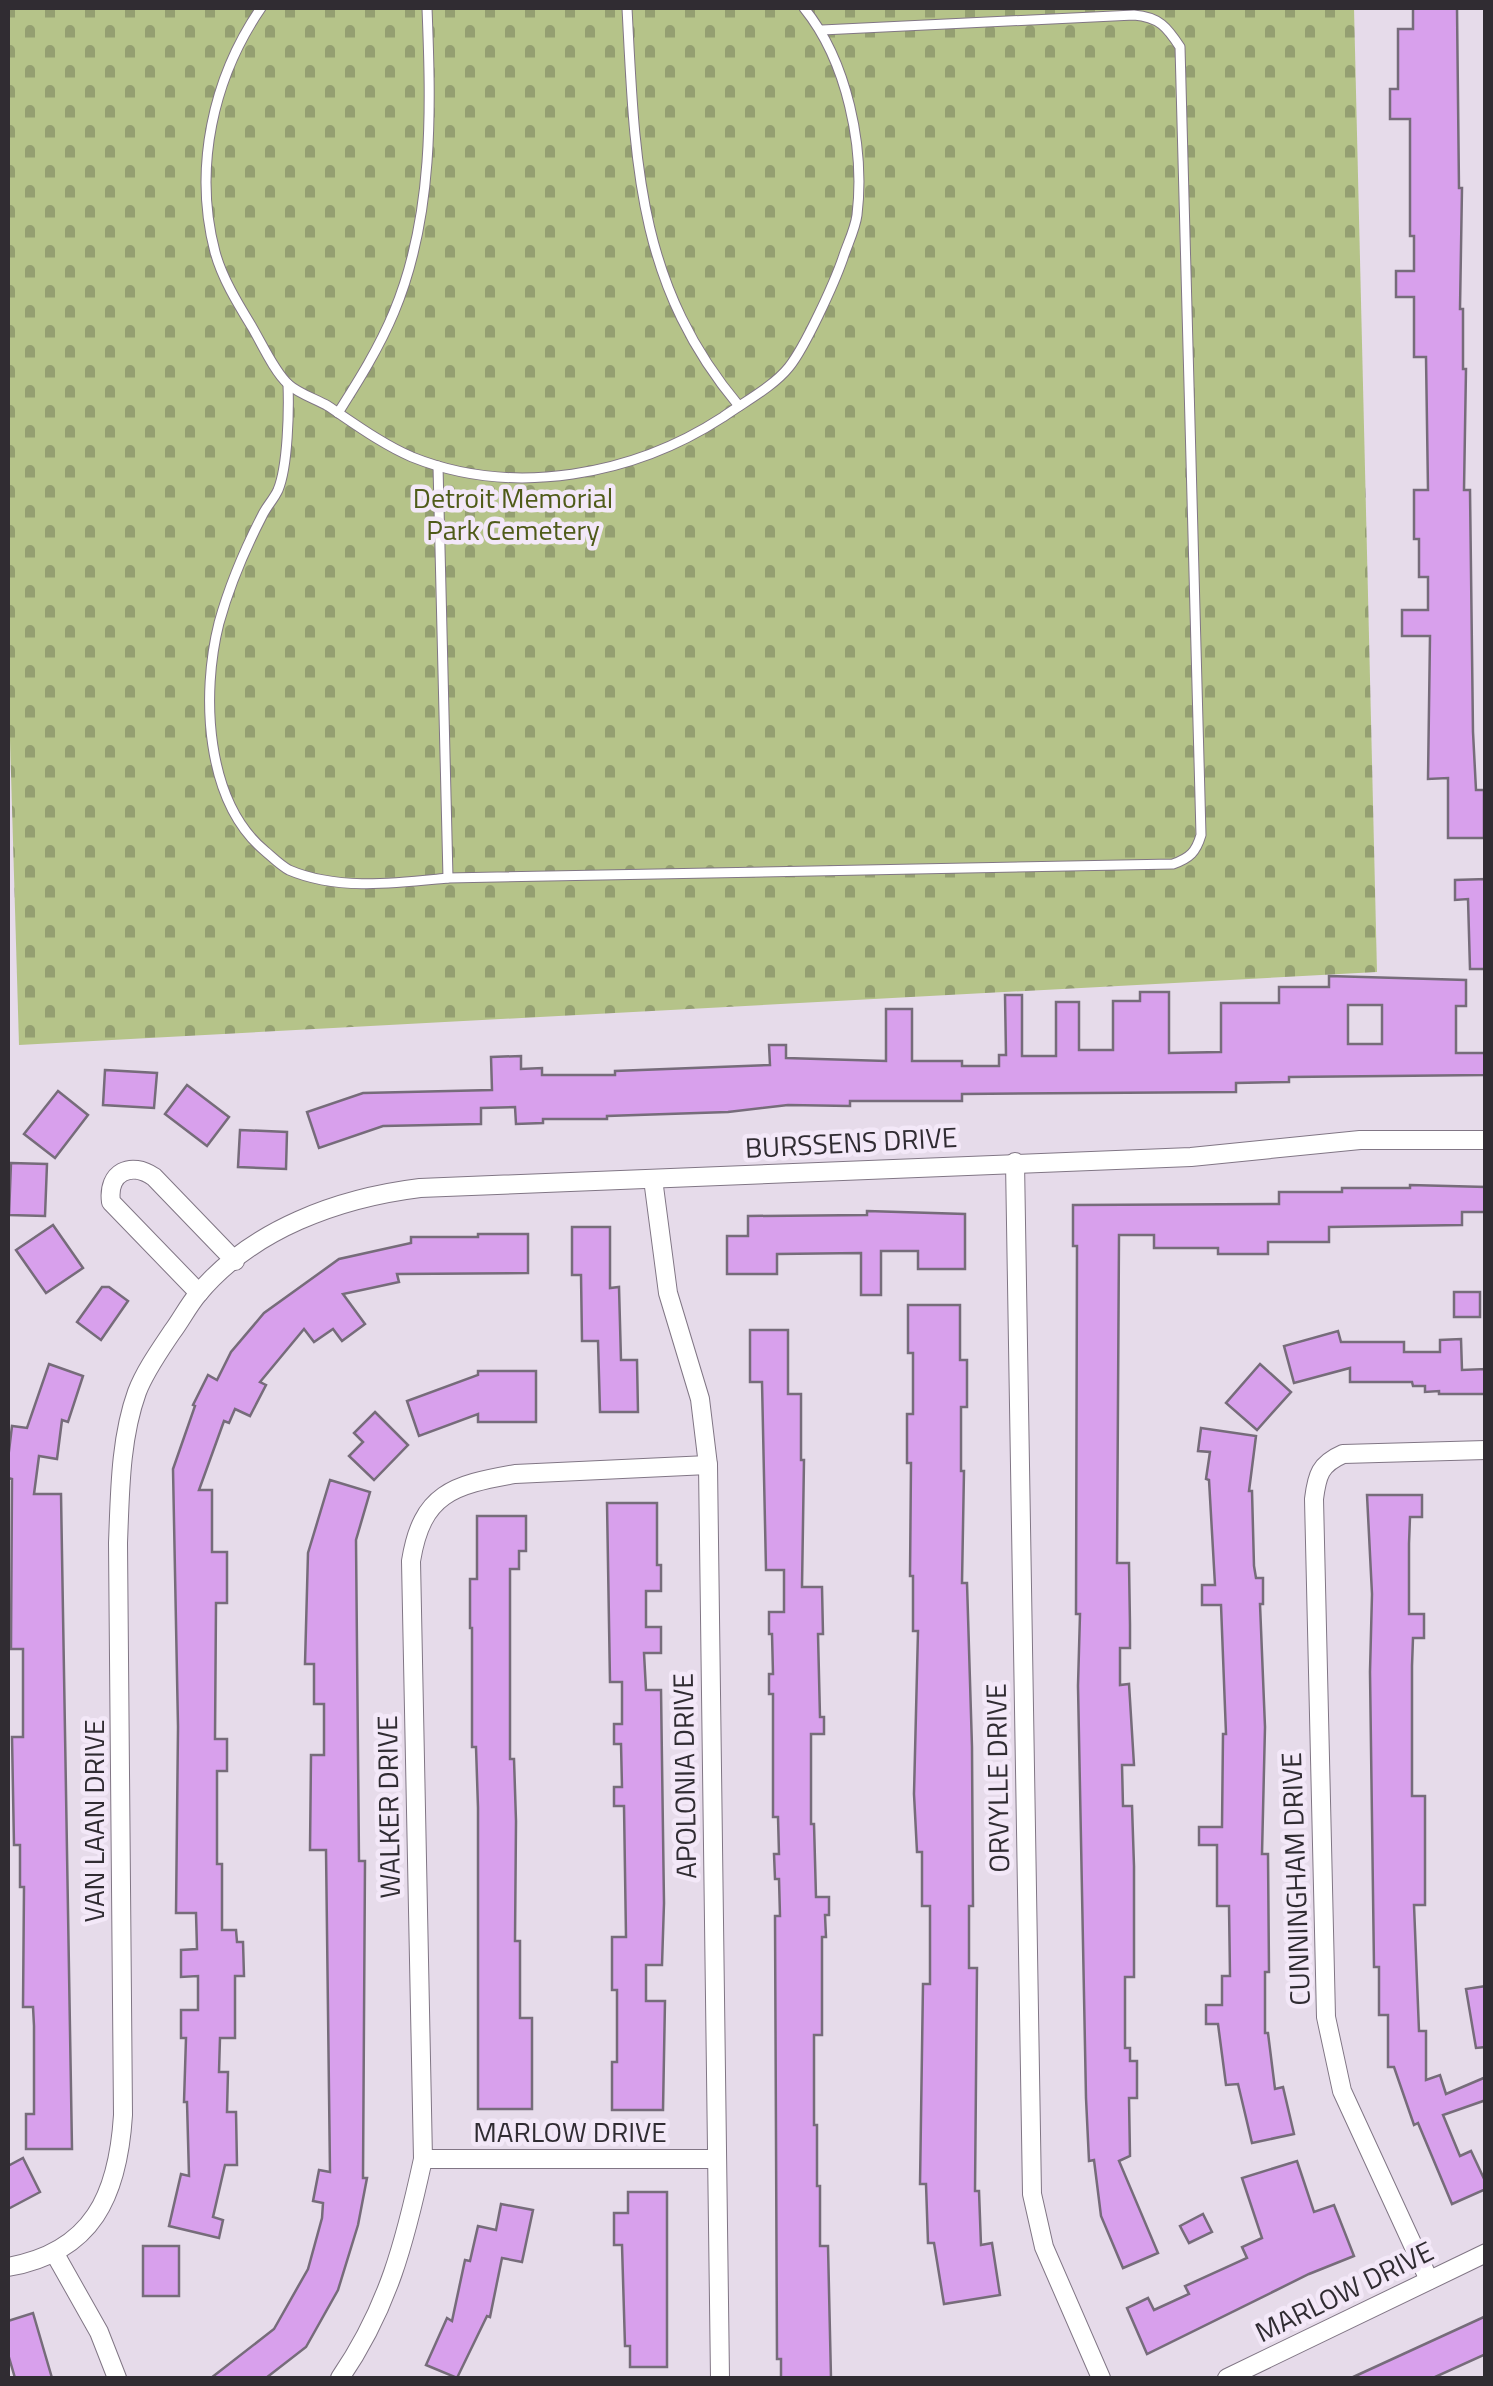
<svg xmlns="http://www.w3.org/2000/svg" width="1493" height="2386" font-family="'Titillium Web',sans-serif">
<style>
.cemetery{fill:url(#cemetery-stones)}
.building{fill:#d8a0ec;stroke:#766c7a;stroke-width:2.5;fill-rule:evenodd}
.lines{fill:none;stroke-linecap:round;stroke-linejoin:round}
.service-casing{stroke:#817685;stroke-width:11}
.minor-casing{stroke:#817685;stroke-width:20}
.service{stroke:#fff;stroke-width:9}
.minor{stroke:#fff;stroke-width:18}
.labels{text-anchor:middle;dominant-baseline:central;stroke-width:9;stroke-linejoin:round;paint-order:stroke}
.park-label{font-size:28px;fill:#4f5b19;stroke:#f3e8f8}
.street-label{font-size:28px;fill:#302c32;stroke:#f3e8f8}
</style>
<defs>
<pattern id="cemetery-stones" width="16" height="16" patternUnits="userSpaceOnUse" patternTransform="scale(2.5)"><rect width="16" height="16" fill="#b5c389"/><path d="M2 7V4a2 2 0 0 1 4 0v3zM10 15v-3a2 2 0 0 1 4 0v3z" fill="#949f71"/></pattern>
</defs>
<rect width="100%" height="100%" fill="#e6dbea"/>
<path class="cemetery" d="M 8,8 L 1354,8 L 1377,972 L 19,1045 L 8,672 Z"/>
<g class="building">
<path d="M 1413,8 L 1457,8 L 1459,188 L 1462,188 L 1460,309 L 1463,309 L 1463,369 L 1466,369 L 1464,490 L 1470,490 L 1473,732 L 1476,790 L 1484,790 L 1484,838 L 1448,838 L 1448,778 L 1428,779 L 1430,636 L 1402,636 L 1402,610 L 1428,610 L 1428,577 L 1419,577 L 1419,539 L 1414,539 L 1414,490 L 1428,490 L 1426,357 L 1414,357 L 1414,297 L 1396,297 L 1396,271 L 1414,271 L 1414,236 L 1410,236 L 1410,119 L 1390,119 L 1390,89 L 1398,89 L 1398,29 L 1413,29 Z"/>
<path d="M 1486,879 L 1486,969 L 1470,969 L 1468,899 L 1455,900 L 1455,880 Z"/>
<path d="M 1329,976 L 1466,980 L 1466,1006 L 1456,1006 L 1456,1053 L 1486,1053 L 1486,1075 L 1289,1077 L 1289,1082 L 1236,1083 L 1236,1092 L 962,1094 L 962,1101 L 850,1101 L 850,1106 L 788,1105 L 728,1112 L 607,1116 L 607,1119 L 543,1119 L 543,1123 L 516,1124 L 515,1107 L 481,1108 L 481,1124 L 383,1126 L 319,1148 L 307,1112 L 363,1093 L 492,1090 L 491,1057 L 521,1056 L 521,1069 L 542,1068 L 542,1075 L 615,1075 L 615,1071 L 770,1065 L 769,1045 L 786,1045 L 786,1058 L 886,1061 L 886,1009 L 912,1009 L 912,1061 L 962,1061 L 962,1066 L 999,1066 L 999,1055 L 1006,1055 L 1005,995 L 1022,995 L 1022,1056 L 1056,1056 L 1056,1002 L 1079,1002 L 1079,1050 L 1113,1050 L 1113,1001 L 1140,1001 L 1140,992 L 1169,992 L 1169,1053 L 1221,1052 L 1221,1003 L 1279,1003 L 1279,987 L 1329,987 ZM 1348,1005 L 1382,1005 L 1382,1044 L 1348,1044 Z"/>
<path d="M 105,1070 L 157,1073 L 154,1108 L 103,1105 Z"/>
<path d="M 187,1085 L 229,1117 L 207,1146 L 165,1114 Z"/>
<path d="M 58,1091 L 88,1115 L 55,1158 L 24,1134 Z"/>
<path d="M 240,1130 L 287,1132 L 286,1169 L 238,1167 Z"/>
<path d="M 11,1163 L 47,1164 L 45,1216 L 9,1215 Z"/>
<path d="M 1410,1185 L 1486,1187 L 1486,1212 L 1462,1212 L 1462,1225 L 1329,1227 L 1329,1242 L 1268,1242 L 1268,1254 L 1218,1254 L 1218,1248 L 1154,1248 L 1154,1235 L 1119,1235 L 1117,1563 L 1129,1563 L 1130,1625 L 1130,1648 L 1120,1648 L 1120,1685 L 1129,1684 L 1134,1765 L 1122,1765 L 1123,1806 L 1132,1806 L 1134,1866 L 1134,1977 L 1125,1977 L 1125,2048 L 1130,2048 L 1130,2061 L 1137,2061 L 1137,2098 L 1129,2098 L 1130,2156 L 1119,2161 L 1158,2253 L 1123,2268 L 1101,2216 L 1094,2160 L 1089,2161 L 1086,2098 L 1078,1686 L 1080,1614 L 1076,1614 L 1077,1246 L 1073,1246 L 1073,1205 L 1279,1204 L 1279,1192 L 1342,1192 L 1342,1188 L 1410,1188 Z"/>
<path d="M 867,1211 L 965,1214 L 965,1269 L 918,1269 L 918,1251 L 881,1251 L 881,1295 L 861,1295 L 861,1253 L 777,1254 L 777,1274 L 727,1274 L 727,1236 L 748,1236 L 748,1216 L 867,1215 Z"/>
<path d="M 53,1225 L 83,1268 L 46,1293 L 16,1250 Z"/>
<path d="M 572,1227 L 610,1227 L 610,1288 L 619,1287 L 621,1360 L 637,1360 L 638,1412 L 600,1412 L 598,1341 L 582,1341 L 581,1275 L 572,1275 Z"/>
<path d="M 478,1234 L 528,1234 L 528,1273 L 397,1274 L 399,1282 L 343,1294 L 365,1324 L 342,1341 L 333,1329 L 314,1342 L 304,1329 L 260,1382 L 266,1385 L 250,1416 L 235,1409 L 229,1423 L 224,1421 L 199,1490 L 212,1490 L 212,1552 L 227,1552 L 227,1603 L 216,1603 L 215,1739 L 227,1739 L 227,1771 L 217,1771 L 217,1864 L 222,1864 L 222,1930 L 236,1930 L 237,1942 L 243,1942 L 244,1976 L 235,1976 L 235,2038 L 220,2038 L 219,2072 L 228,2072 L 227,2112 L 236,2112 L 237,2165 L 225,2165 L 213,2217 L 223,2220 L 219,2238 L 169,2226 L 181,2174 L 189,2176 L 187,2102 L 184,2102 L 186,2038 L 181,2038 L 181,2010 L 198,2010 L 198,1976 L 181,1977 L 181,1950 L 197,1949 L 196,1913 L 176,1913 L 178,1727 L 173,1469 L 195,1406 L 193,1405 L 208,1375 L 217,1380 L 231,1352 L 264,1313 L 339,1259 L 411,1243 L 411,1237 L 478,1237 Z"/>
<path d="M 102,1287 L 109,1287 L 128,1301 L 101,1340 L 77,1322 Z"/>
<rect x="1454" y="1292" width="26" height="25"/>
<path d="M 908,1305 L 960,1305 L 960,1360 L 967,1360 L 967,1407 L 961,1407 L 961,1471 L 964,1471 L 962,1583 L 967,1583 L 972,1747 L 973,1906 L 969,1906 L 969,1968 L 977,1968 L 975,2191 L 979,2191 L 981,2245 L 992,2243 L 1000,2295 L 944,2304 L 934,2243 L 928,2243 L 926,2184 L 920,2184 L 923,1984 L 930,1984 L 930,1906 L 922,1906 L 922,1852 L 917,1852 L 914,1794 L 918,1631 L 913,1631 L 913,1576 L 910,1576 L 911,1463 L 907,1463 L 907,1414 L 913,1414 L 913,1353 L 908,1353 Z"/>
<path d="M 750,1330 L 788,1330 L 788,1394 L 801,1394 L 801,1460 L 804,1460 L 802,1587 L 822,1587 L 823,1634 L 818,1634 L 820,1717 L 824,1717 L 824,1734 L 811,1734 L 811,1824 L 814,1824 L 816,1897 L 829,1897 L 829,1915 L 825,1915 L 826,1937 L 822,1937 L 822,2035 L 814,2035 L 814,2125 L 817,2125 L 817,2186 L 820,2186 L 820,2246 L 828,2246 L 831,2378 L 781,2378 L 781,2359 L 777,2359 L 775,1916 L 780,1916 L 779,1879 L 775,1879 L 774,1854 L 779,1854 L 778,1817 L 773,1817 L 773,1694 L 769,1694 L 769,1674 L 773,1674 L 772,1634 L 769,1634 L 769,1612 L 784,1612 L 784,1570 L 766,1570 L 762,1382 L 750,1382 Z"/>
<path d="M 1338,1331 L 1341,1342 L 1404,1342 L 1404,1352 L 1440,1352 L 1440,1340 L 1461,1339 L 1462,1370 L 1486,1369 L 1486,1394 L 1439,1394 L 1439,1391 L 1425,1392 L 1425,1386 L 1413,1386 L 1412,1382 L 1350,1382 L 1350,1368 L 1294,1383 L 1284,1346 Z"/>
<path d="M 49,1364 L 83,1376 L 68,1422 L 62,1420 L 57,1459 L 39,1456 L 34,1494 L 61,1494 L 72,2149 L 26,2149 L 26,2114 L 34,2114 L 34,2026 L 33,2007 L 23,2007 L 24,1887 L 20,1887 L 20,1845 L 14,1845 L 12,1737 L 23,1737 L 23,1649 L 11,1649 L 12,1479 L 8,1478 L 8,1459 L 12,1426 L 27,1428 Z"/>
<path d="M 1260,1364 L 1291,1392 L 1257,1430 L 1226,1403 Z"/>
<path d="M 478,1371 L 536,1371 L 536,1422 L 478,1422 L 478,1414 L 419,1436 L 407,1401 L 478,1375 Z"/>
<path d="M 375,1412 L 408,1445 L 374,1480 L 349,1456 L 363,1442 L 354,1433 Z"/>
<path d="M 1201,1428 L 1256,1436 L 1249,1491 L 1252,1491 L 1254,1566 L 1256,1578 L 1263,1578 L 1263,1604 L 1260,1604 L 1265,1727 L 1262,1854 L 1268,1854 L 1269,1972 L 1265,1972 L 1265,2033 L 1268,2033 L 1275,2089 L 1283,2087 L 1294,2134 L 1252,2143 L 1238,2084 L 1226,2085 L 1218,2024 L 1206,2024 L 1206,2005 L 1222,2005 L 1222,1976 L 1230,1976 L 1229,1906 L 1217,1906 L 1217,1845 L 1199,1845 L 1199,1827 L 1222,1827 L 1223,1734 L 1226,1734 L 1221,1605 L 1202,1605 L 1202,1585 L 1215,1585 L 1209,1480 L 1206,1479 L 1210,1452 L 1198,1451 Z"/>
<path d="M 330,1480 L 370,1492 L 356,1540 L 359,1861 L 365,1861 L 363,2178 L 367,2178 L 358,2225 L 338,2290 L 306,2347 L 266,2378 L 211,2378 L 274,2329 L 308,2269 L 322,2218 L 323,2203 L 313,2201 L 319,2170 L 330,2172 L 326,1850 L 310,1850 L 311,1755 L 324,1755 L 324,1704 L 314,1704 L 314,1664 L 305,1664 L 308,1553 Z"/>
<path d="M 1367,1495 L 1422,1495 L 1422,1517 L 1410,1517 L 1409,1544 L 1409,1614 L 1424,1614 L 1424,1638 L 1413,1638 L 1412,1666 L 1412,1796 L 1425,1796 L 1425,1905 L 1414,1905 L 1419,2031 L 1426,2031 L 1426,2080 L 1440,2075 L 1446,2094 L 1486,2077 L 1486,2100 L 1443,2115 L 1460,2156 L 1471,2151 L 1486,2183 L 1486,2189 L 1452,2204 L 1418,2123 L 1414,2125 L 1394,2067 L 1388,2067 L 1388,2015 L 1379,2015 L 1379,1967 L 1374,1967 L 1370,1672 L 1372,1594 Z"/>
<path d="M 607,1503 L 657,1503 L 657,1565 L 661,1565 L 661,1591 L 646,1591 L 646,1627 L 661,1627 L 661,1653 L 644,1653 L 646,1690 L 661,1690 L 664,1903 L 662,1965 L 646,1965 L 646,2001 L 665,2001 L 663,2110 L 612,2110 L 612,2062 L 617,2062 L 617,1990 L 612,1990 L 612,1937 L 626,1937 L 624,1806 L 614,1806 L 614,1787 L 622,1787 L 621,1744 L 614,1744 L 614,1724 L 622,1724 L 622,1682 L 610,1682 Z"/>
<path d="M 477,1516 L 526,1516 L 526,1551 L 519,1551 L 519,1569 L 510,1569 L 510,1759 L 514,1759 L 516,1821 L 515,1941 L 520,1941 L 520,2018 L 532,2018 L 532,2109 L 478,2109 L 478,1808 L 476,1747 L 472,1747 L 472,1628 L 470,1628 L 470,1579 L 477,1579 Z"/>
<path d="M 1486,1986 L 1486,2047 L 1476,2048 L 1466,1989 Z"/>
<path d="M 23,2158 L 40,2192 L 8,2209 L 8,2166 Z"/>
<path d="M 1297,2161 L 1314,2212 L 1334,2205 L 1354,2256 L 1309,2274 L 1147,2354 L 1127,2308 L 1148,2298 L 1154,2310 L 1189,2294 L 1185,2286 L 1247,2258 L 1242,2247 L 1262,2238 L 1242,2178 Z"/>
<path d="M 628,2192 L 667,2192 L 667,2367 L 630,2367 L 630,2346 L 625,2346 L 622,2245 L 614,2245 L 614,2213 L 628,2213 Z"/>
<path d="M 501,2204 L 533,2210 L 522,2262 L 502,2258 L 490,2317 L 487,2316 L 457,2378 L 426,2365 L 447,2318 L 452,2321 L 465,2260 L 470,2261 L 478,2226 L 496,2230 Z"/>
<path d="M 1203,2214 L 1212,2232 L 1189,2243 L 1180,2226 Z"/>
<rect x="143" y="2246" width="36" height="50"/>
<path d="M 33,2313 L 52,2378 L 15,2378 L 8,2354 L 8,2321 Z"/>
<path d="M 1486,2316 L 1486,2354 L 1433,2378 L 1351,2378 Z"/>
</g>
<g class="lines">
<defs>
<g id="service">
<path d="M 261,8 C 213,78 193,168 215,252 C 222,278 238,304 252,327 C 262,344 274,371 288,384 C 299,394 316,399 328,406 C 355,424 382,444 412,457 C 514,498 634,475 723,417 C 744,402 773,387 789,367 C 805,347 834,284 843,258 C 847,245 855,230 857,215 C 865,147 847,61 804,8"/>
<path d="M 627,8 C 635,159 636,283 739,406"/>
<path d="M 288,384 C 289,410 288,466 278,490 C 274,499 266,507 262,516 C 245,549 229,587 219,623 C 201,694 205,801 265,851 C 272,857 281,866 289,870 C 338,891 397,883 448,878 L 1173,864 C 1190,858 1196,852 1201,835 L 1180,47 C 1167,27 1159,17 1134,15 L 822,30"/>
<path d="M 338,413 C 359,380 379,348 394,312 C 434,216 431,109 427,8"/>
<path d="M 438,466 L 448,878"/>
</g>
<g id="minor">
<path d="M 1015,1162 L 1032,2194 L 1044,2247 L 1101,2378"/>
<path d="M 653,1179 L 668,1293 L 700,1399 L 708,1465 L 720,2378"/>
<path d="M 199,1293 L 111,1202 C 107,1172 131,1161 154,1177 L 235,1261"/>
<path d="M 423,2159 L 717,2159"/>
<path d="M 55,2254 L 99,2332 L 117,2378"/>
<path d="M 8,2267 C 93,2252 118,2195 123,2115 L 118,1543 C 120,1493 120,1439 137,1392 C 145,1371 160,1350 172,1332 C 181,1320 188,1306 198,1294 C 252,1229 339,1198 420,1188 L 1191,1157 L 1360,1140 L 1486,1140"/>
<path d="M 1429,2280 L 1342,2091 L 1326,2017 L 1314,1499 C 1317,1475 1320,1464 1343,1454 L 1486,1450"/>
<path d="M 340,2378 C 388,2308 405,2242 423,2159 L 411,1561 C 422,1493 453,1485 515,1474 L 708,1465"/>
<path d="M 1227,2378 L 1486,2253"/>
</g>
</defs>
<use href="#service" class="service-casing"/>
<use href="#minor" class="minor-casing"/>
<use href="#service" class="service"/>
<use href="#minor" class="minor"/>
</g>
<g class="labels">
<g class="park-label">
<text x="513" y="497">Detroit Memorial<tspan x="513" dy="32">Park Cemetery</tspan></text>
</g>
<g class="street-label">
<text transform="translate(851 1142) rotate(-3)">BURSSENS DRIVE</text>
<text transform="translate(684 1776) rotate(-91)">APOLONIA DRIVE</text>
<text transform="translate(997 1778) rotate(-91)">ORVYLLE DRIVE</text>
<text transform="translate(388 1807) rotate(-91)">WALKER DRIVE</text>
<text transform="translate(93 1821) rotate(-90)">VAN LAAN DRIVE</text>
<text transform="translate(1295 1879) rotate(-92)">CUNNINGHAM DRIVE</text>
<text x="570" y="2131">MARLOW DRIVE</text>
<text transform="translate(1344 2291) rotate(-26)">MARLOW DRIVE</text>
</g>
</g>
<rect width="1493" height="2386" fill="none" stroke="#302c32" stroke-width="20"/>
</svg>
